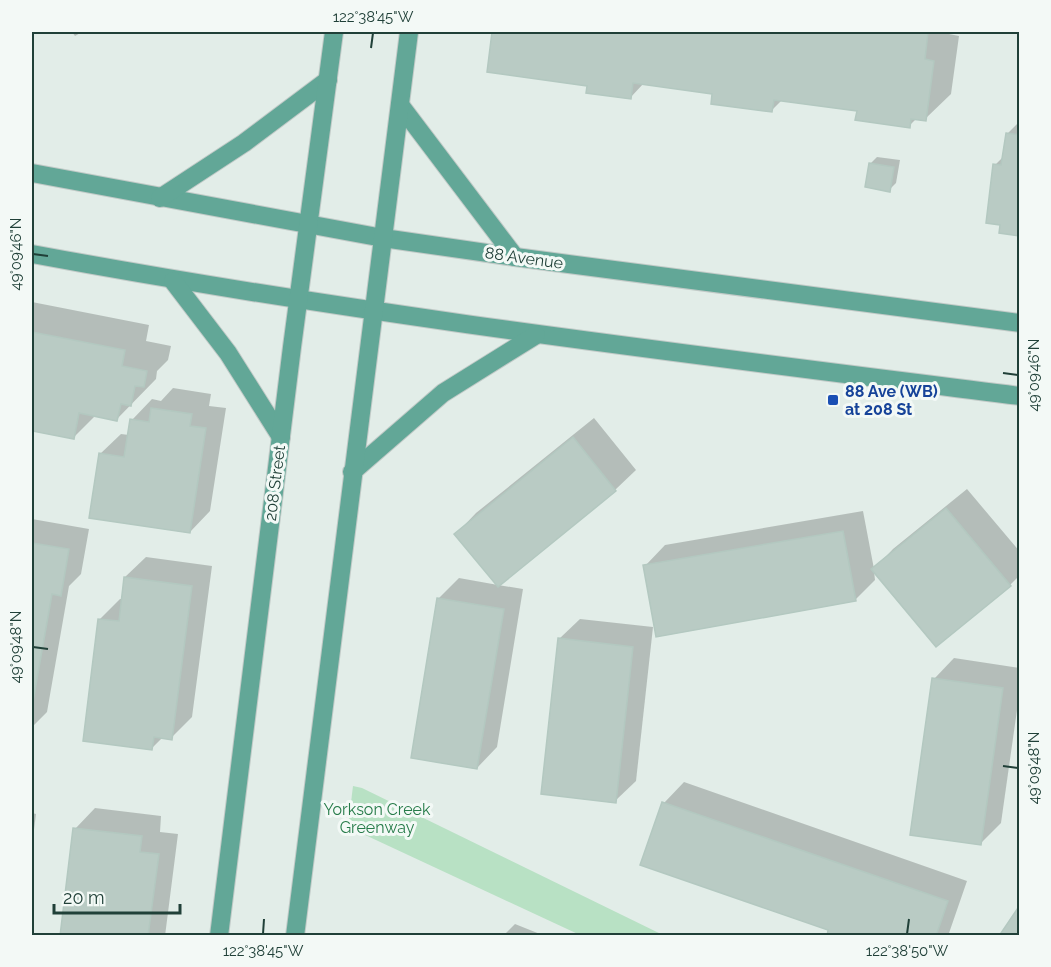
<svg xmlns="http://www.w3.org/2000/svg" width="1051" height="967" font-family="Raleway,sans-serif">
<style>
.green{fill:#b8e1c4}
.shadow{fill:#0003}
.building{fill:#b9cbc4;stroke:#b3c8c0;stroke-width:1.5}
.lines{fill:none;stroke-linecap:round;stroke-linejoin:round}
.major-casing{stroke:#c1cac7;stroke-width:20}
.major{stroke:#62a797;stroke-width:18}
.ticks{fill:none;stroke:#204038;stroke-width:2}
.transit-dot{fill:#1a4fb4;stroke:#f3f9f6;stroke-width:2}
.labels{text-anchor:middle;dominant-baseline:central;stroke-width:6;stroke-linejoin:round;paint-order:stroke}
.street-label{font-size:16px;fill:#204038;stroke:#f3f9f6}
.transit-label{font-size:16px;font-weight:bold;fill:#164399;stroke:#f3f9f6;text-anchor:start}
.park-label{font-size:16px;fill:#267b49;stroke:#f3f9f6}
.neatline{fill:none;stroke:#204038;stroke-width:2}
.ticks-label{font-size:15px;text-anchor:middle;fill:#204038}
</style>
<rect width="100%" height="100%" fill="#e2ede8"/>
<path class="green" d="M 353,786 L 362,788 L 663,935 L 580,935 L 348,827 Z"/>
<g class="shadow">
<path d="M 72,32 L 82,32 L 75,36 Z"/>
<path d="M 494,32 L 950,32 L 949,34 L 959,36 L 951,94 L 925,119 L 917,118 L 909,126 L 858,110 L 783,99 L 771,111 L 714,93 L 644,83 L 630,98 L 589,85 L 488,71 Z"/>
<path d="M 1020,39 L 1020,62 L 1017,62 Z"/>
<path d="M 1020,121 L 1020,235 L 995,165 L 1004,156 L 1007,134 Z"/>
<path d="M 877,157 L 900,160 L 896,183 L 889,190 L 870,164 Z"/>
<path d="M 32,302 L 149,325 L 146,341 L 171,346 L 168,360 L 157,371 L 156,379 L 117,419 L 96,415 L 74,437 L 32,429 Z"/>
<path d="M 173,388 L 211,394 L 209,406 L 226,408 L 210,511 L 190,532 L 100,454 L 121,434 L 129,435 L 132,420 L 152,399 L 161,401 Z"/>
<path d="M 594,418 L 636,470 L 615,490 L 498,585 L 523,589 L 497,747 L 477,768 L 438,599 L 459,578 L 498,585 L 456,534 L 476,513 Z"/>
<path d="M 967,489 L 1020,552 L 1020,575 L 1010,585 L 874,571 L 875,580 L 855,600 L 645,566 L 665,545 L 863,511 L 874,569 L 893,549 Z"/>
<path d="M 32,519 L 89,529 L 81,574 L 69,586 L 47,712 L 32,727 Z"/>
<path d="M 146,557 L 212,566 L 192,717 L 171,738 L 163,737 L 152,748 L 100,619 L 120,599 L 123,599 L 125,577 Z"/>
<path d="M 580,619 L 653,627 L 636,781 L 615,801 L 559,639 Z"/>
<path d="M 954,658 L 1020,668 L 1020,689 L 1001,823 L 980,844 L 934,679 Z"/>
<path d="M 684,782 L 967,881 L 948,936 L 828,936 L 830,930 L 664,803 Z"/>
<path d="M 95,808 L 161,816 L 160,832 L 178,834 L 165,936 L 61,936 L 75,829 Z"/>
<path d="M 32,813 L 36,814 L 32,845 Z"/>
<path d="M 515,924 L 545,936 L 503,936 Z"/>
</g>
<g class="building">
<path d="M 492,32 L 928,32 L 925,59 L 934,61 L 926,121 L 911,119 L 910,128 L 855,120 L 857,111 L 774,100 L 772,112 L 711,104 L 712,94 L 633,83 L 631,99 L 586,93 L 587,86 L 487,72 Z"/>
<path d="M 1006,133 L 1020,135 L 1020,236 L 999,233 L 1000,225 L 986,223 L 993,164 L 1001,165 Z"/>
<path d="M 869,163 L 894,167 L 890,192 L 865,187 Z"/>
<path d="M 32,332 L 125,350 L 122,366 L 147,371 L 144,387 L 135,386 L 131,406 L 121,404 L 117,421 L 79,413 L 74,439 L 32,431 Z"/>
<path d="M 151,408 L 192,414 L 190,426 L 206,428 L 190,533 L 89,518 L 99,453 L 124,457 L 130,419 L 149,422 Z"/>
<path d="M 573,437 L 616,491 L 498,587 L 454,534 Z"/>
<path d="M 946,508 L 1011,586 L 936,647 L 871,569 Z"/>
<path d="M 843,531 L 856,601 L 656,637 L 643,565 Z"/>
<path d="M 32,543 L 69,549 L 61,596 L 52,594 L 32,707 Z"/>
<path d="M 124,577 L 192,586 L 172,740 L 154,737 L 152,750 L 83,741 L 98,619 L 119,621 Z"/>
<path d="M 437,598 L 504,609 L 477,769 L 411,758 Z"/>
<path d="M 558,638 L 633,647 L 616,803 L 541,794 Z"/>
<path d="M 932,678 L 1003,688 L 981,845 L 910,835 Z"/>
<path d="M 662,802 L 948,901 L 936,936 L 827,936 L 828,930 L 640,865 Z"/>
<path d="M 73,828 L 142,836 L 140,852 L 159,854 L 148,936 L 60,936 Z"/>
<path d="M 1020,905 L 1020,936 L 999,936 Z"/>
</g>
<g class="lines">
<defs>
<g id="major">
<path d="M 400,105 L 515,257"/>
<path d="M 32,173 L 383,238 L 515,257 L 1020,323"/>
<path d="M 160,198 L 244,143 L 328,80"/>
<path d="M 32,254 C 359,315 689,354 1020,396"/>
<path d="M 173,281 L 228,353 L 281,437"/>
<path d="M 352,472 L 443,393 L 536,335"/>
<path d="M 219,936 L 292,347 L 334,32"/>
<path d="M 295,936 L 409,32"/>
</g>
</defs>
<use href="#major" class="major-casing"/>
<use href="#major" class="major"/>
</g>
<path class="ticks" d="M 371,48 L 373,33M 33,254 L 48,256M 1003,373 L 1018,375M 33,647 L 48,649M 1003,766 L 1018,768M 263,934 L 264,919M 907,934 L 909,919"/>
<rect class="transit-dot" x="827" y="394" width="12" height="12" rx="3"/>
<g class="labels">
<g class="street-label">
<text transform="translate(524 258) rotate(8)">88 Avenue</text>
<text transform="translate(275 483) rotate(-83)">208 Street</text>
</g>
<g class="transit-label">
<text x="845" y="391">88 Ave (WB)<tspan x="845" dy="18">at 208 St</tspan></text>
</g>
<g class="park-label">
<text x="377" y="809">Yorkson Creek<tspan x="377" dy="18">Greenway</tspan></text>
</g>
</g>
<rect width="1051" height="967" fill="none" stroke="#f3f9f6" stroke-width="66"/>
<path d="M54 904v9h126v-9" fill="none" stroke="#204038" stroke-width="3"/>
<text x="63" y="904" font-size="18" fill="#204038" stroke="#f3f9f6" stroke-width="4.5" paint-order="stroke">20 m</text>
<rect x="33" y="33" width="985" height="901" class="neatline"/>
<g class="ticks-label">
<text x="373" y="22">122°38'45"W</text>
<text transform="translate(16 254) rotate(-90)" y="5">49°09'46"N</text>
<text transform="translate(1034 375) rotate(-90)" y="5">49°09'46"N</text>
<text transform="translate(16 647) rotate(-90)" y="5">49°09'48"N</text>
<text transform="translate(1034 768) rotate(-90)" y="5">49°09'48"N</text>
<text x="263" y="956">122°38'45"W</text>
<text x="907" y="956">122°38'50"W</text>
</g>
</svg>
